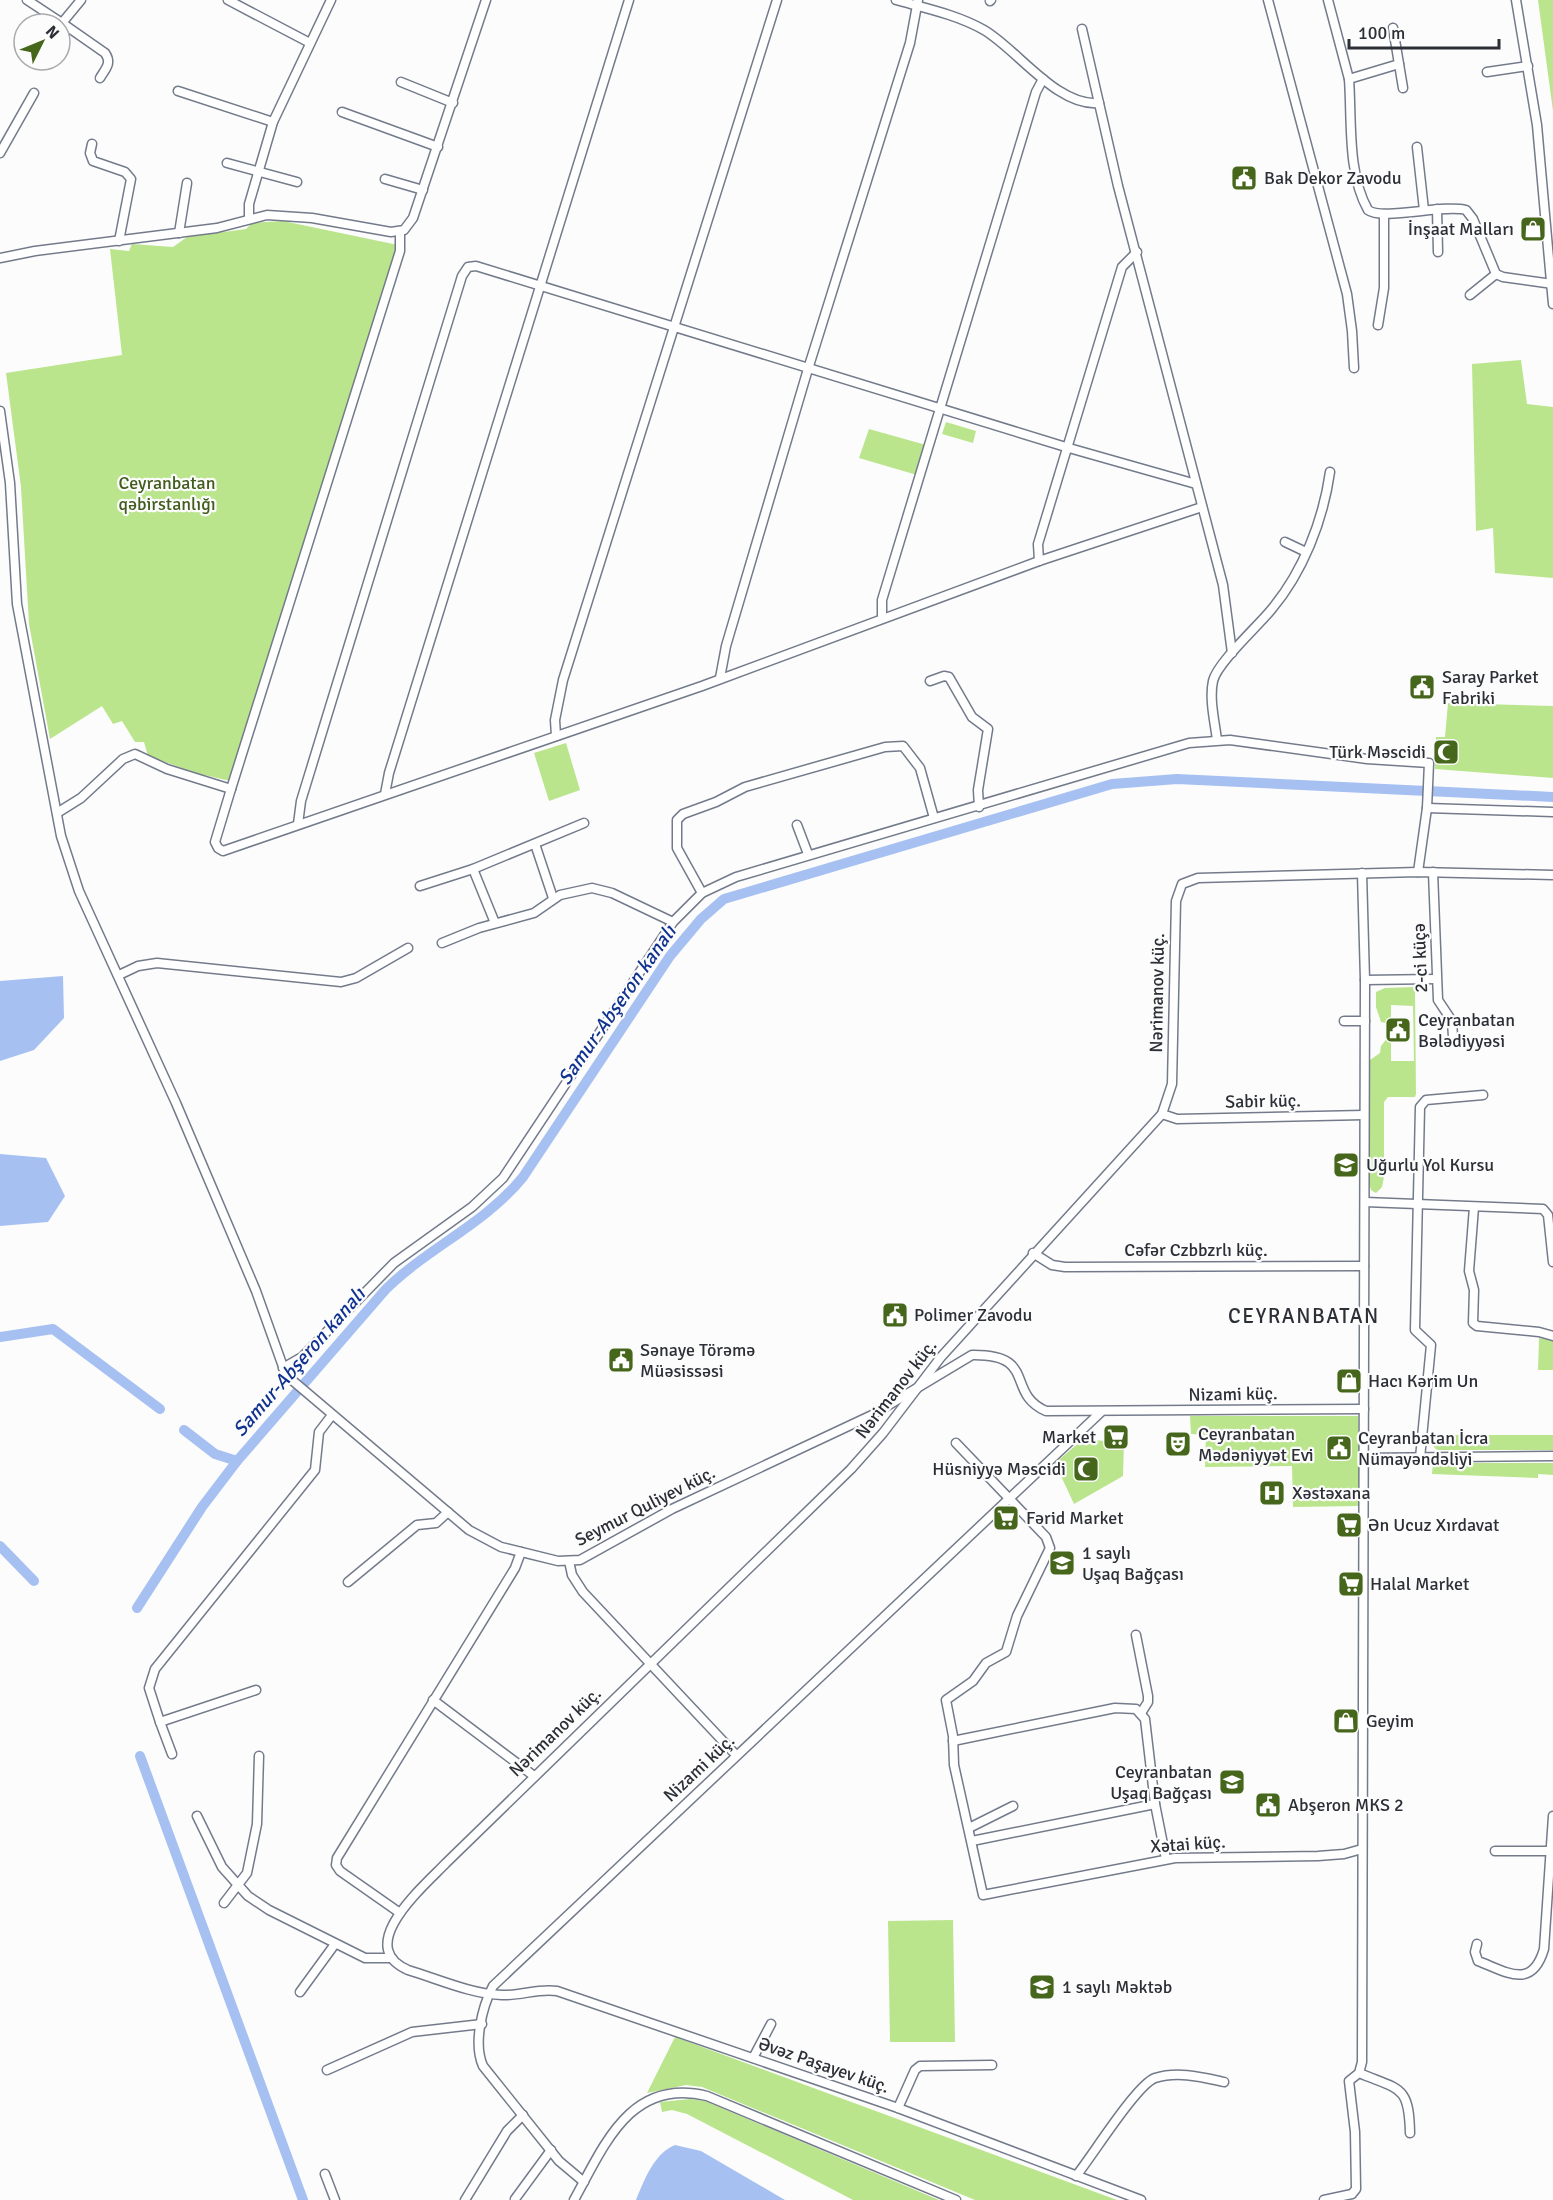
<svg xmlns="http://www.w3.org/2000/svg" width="1553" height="2200" font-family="Signika,sans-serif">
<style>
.green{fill:#bae58c}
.water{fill:#a6c0f2}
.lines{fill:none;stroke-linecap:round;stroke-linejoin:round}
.canal{stroke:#a6c0f2;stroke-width:10}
.street-casing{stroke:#737b8b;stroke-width:11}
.street{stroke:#fff;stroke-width:8}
.labels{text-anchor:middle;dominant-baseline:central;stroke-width:4.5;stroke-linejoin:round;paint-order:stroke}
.poi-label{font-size:18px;fill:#2c2f36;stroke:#fcfcfc;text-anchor:start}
.park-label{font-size:18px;fill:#415c1d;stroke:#fcfcfc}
.street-label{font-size:18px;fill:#2c2f36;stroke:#fcfcfc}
.water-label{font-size:20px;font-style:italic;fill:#103290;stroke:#fcfcfc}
.quarter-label{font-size:21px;letter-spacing:1.5px;fill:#2c2f36;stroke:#fcfcfc}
</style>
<rect width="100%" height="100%" fill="#fcfcfc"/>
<g class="green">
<path d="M 1538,0 L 1553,0 L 1553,111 Z"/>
<path d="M 283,221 L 398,245 L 230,781 L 196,773 L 148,756 L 144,742 L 135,742 L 122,721 L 113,724 L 102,706 L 50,739 L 29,624 L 21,487 L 6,373 L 122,355 L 110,249 L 129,251 L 132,244 L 173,247 L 187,237 L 246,229 L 252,223 Z"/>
<path d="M 1521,360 L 1527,404 L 1553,407 L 1553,578 L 1495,573 L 1493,528 L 1476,531 L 1472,364 Z"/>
<path d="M 946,422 L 976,431 L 973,443 L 942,434 Z"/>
<path d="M 869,429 L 926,445 L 917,475 L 859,458 Z"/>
<path d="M 1448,703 L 1553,706 L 1553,778 L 1435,769 L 1436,737 L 1445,737 Z"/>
<path d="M 566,743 L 580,790 L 549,801 L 534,753 Z"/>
<path d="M 1415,987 L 1416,1094 L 1415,1097 L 1388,1097 L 1384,1102 L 1384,1177 L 1382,1187 L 1376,1193 L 1371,1190 L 1368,1179 L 1370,1060 L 1380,1053 L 1381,1046 L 1388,1037 L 1391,1039 L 1391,1061 L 1414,1061 L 1413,1006 L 1391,1005 L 1391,1024 L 1381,1022 L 1376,1007 L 1376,992 L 1385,988 Z"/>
<path d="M 1539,1338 L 1553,1341 L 1553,1370 L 1538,1370 Z"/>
<path d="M 1190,1416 L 1358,1416 L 1360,1506 L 1293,1507 L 1292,1466 L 1205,1467 L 1206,1435 L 1191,1434 Z"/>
<path d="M 1432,1435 L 1553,1435 L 1553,1450 L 1437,1450 L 1432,1445 Z"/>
<path d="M 1087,1436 L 1094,1440 L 1124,1443 L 1123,1476 L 1074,1504 L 1055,1463 Z"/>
<path d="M 1433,1463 L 1553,1463 L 1553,1475 L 1538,1474 L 1538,1478 L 1432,1474 Z"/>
<path d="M 953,1920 L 955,2042 L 890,2042 L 888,1921 Z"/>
<path d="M 675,2037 L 1117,2200 L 975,2200 L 702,2087 L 686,2085 L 647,2093 Z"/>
<path d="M 690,2099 L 705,2101 L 939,2200 L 853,2200 L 687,2114 L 672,2110 L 662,2112 L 660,2102 Z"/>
</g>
<g class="water">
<path d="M 63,976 L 64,1018 L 34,1050 L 0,1061 L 0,981 Z"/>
<path d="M 0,1154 L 46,1158 L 65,1196 L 48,1222 L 0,1226 Z"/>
<path d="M 675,2145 L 701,2151 L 785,2200 L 636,2200 C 644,2181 654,2153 675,2145 Z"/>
</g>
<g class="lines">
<g class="canal">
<path d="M 0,1337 L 53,1329 L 160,1409"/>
<path d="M 184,1430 L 215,1454 L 237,1461"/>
<path d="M 0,1546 L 34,1581"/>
<path d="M 137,1608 L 202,1507 L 237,1461 L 386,1289 C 429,1247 485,1224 523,1177 L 670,956 L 701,919 L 724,899 L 1112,784 L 1177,779 L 1553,797"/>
<path d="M 140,1756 L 303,2200"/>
</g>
<defs>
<g id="street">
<path d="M 27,0 L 62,23 L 81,0"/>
<path d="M 228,0 L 310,43"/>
<path d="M 896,0 C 925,8 958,15 984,30 C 1018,50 1057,107 1099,103"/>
<path d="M 1268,0 L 1347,294 L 1352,331 L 1354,368"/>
<path d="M 1328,0 L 1349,79"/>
<path d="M 1516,0 L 1537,125 L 1553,304"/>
<path d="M 990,1 L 991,0"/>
<path d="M 62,23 L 105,53 C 112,63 106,68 100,78"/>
<path d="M 1393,28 L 1403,88"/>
<path d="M 1082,29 L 1118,186 L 1223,585 L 1232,653"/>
<path d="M 1399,64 L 1349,79 C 1352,120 1347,173 1368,210 C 1382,221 1443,204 1466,210 L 1473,219 L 1496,274 L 1503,277 L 1553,284"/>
<path d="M 1487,72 L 1528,66"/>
<path d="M 401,82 L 453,103"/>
<path d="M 178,91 L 273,122"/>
<path d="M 342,112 L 438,147"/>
<path d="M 92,144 L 90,153 L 93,161 L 125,172 L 131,179 L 119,241"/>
<path d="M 1417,147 L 1424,210"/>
<path d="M 0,153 L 34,93"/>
<path d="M 227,163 L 297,182"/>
<path d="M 385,179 L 423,190"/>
<path d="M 1437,209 L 1438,252"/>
<path d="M 249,218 L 249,204 L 273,122 L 331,0"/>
<path d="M 179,233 L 187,183"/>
<path d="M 0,258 L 35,251 L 217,228 L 267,215 L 312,218 L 391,232 L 404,230 L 413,218 L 486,0"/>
<path d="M 1470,295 L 1496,274"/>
<path d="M 1378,325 L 1384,288 L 1384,214"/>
<path d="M 0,411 L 10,483 L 17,604 L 61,836 L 79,891 L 176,1103 L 256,1291 L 286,1375 L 469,1530 L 501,1547 L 558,1561 L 580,1560 L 672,1509 L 872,1415 L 972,1355 C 1038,1354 1005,1393 1046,1411 L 1364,1409"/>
<path d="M 1285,542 L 1306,552"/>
<path d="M 1039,561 L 1038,544 L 1122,267 L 1137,252"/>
<path d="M 882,618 L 882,600 L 1036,92 L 1043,79"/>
<path d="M 720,678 L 726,646 L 808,369 L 910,43 L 918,0"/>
<path d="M 930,681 L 944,676 L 949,677 L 972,717 L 988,729 L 978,790 L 979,807"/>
<path d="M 556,736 L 555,720 L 563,680 L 777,0"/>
<path d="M 1217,740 C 1215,723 1209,699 1213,681 C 1217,663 1258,626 1271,610 C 1303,572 1323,521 1330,472"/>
<path d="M 231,789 L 215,842 L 218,848 L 223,851 L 702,686 L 1039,561 L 1202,507"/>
<path d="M 385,794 L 389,773 L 629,0"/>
<path d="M 1427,808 L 1553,812"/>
<path d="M 57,813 L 81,798 L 123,759 L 135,754 L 167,769 L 231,789 L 400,251 L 400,232"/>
<path d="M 298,824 L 301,801 L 462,276 L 468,267 L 476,266 L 1069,448 L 1196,484"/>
<path d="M 797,825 L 808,854"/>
<path d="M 535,844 L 553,898"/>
<path d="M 473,869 L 495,923"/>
<path d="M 1433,872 L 1438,1000 L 1452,1021 L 1453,1037"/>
<path d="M 420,886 L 473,869 L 584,823"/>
<path d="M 702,893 L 677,848 L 677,820 L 683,814 L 716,802 L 745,787 L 885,747 L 903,746 L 920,768 L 934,818"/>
<path d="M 442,943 L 479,928 L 534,913 L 560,895 L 592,888 L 612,893 L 673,922"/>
<path d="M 119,975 L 138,966 L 157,963 L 341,982 L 356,978 L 408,948"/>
<path d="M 1365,980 L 1436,979"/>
<path d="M 1344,1021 L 1365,1021"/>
<path d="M 1162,1114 L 1177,1119 L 1364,1115"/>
<path d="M 1365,1202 L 1543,1209 L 1548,1215 L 1553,1262"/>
<path d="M 1474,1207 L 1469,1271 L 1474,1290 L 1473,1323 L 1477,1326 L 1539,1332 L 1553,1336"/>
<path d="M 1033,1253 L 1052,1265 L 1065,1267 L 1364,1266"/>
<path d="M 283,1368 L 302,1357 L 394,1263 L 472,1207 L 503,1178 L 673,922 L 702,893 L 736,877 L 1189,743 L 1230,740 L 1367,759 L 1429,763 L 1427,808 L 1418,872"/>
<path d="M 956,1443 L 1046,1537 L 1050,1548 L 1017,1616 L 1006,1652 L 986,1663 L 973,1681 L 946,1700 L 953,1736 L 954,1765 L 983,1895 L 1175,1858 L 1318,1856 L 1344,1854 L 1362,1849"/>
<path d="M 1365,1458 L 1553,1456"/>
<path d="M 1420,1458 L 1431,1345 L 1415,1330 L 1420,1107 L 1426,1100 L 1483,1095"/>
<path d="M 569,1561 L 572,1575 L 583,1592 L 736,1755"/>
<path d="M 348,1582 L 417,1525 L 436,1523 L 448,1512"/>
<path d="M 1136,1635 L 1148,1696 L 1148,1702 L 1141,1713"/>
<path d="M 256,1690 L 160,1722 L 149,1688 L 155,1669 L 315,1470 L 319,1432 L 332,1415"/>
<path d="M 433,1700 L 534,1776"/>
<path d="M 160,1722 L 172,1754"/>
<path d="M 953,1741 L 1115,1708 L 1136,1709 L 1145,1719 L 1155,1804 L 1166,1859"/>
<path d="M 197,1816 L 222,1867 L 248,1896 L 269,1910 L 365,1958 L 390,1958"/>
<path d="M 969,1828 L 1013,1806"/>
<path d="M 972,1841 L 1155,1804"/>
<path d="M 1495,1851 L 1551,1851"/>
<path d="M 224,1903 L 247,1873 L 257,1824 L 259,1756"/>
<path d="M 400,1913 L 340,1871 L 336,1865 L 337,1858 L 515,1568 L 521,1552"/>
<path d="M 1477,1944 L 1475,1952 L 1478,1961 C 1507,1972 1532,1990 1544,1949 L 1553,1816"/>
<path d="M 300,1992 L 335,1944"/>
<path d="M 753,2058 L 771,2024"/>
<path d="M 327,2070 L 412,2032 L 482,2024"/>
<path d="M 1359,2073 C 1400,2090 1409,2085 1410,2133"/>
<path d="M 898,2108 L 915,2070 L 920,2066 L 992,2065"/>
<path d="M 325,2174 L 335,2200"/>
<path d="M 1076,2176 C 1091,2158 1136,2085 1155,2078 C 1178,2071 1201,2077 1224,2082"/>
<path d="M 584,2182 L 559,2161 L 483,2066 C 473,2044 482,2007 493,1986 L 1101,1412"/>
<path d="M 515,2199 L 551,2150"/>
<path d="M 465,2200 L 507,2131 L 523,2115"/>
<path d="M 574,2200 C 604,2146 630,2077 707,2096 L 956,2200"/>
<path d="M 1141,2200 L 898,2108 L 557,1991 C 538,1988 521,1996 502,1995 C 471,1994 438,1979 408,1970 C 353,1946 423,1887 446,1863 L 851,1469 L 883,1433 L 941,1357 L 1162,1114 L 1172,1084 L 1176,901 L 1182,884 L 1198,878 L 1418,872 L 1553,875"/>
<path d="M 1324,2200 L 1352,2194 L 1356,2189 L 1355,2132 L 1349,2081 L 1359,2073 L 1362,2062 L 1365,980 L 1362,873"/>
</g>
</defs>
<use href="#street" class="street-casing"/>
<use href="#street" class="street"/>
</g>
<defs>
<symbol id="civic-square" viewBox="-11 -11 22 22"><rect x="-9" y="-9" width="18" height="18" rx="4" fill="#46661b" stroke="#fcfcfc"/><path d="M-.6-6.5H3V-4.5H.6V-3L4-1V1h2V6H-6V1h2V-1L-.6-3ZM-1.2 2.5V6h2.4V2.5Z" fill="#fff"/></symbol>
<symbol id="shop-square" viewBox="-11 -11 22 22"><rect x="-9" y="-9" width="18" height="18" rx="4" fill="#46661b" stroke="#fcfcfc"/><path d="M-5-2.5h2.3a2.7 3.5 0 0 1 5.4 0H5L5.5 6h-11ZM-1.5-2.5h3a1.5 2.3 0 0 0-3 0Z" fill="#fff"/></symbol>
<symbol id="mosque-square" viewBox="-11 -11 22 22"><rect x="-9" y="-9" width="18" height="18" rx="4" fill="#46661b" stroke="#fcfcfc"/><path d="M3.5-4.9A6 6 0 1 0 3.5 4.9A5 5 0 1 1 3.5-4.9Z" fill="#fff"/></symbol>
<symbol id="university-square" viewBox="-11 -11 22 22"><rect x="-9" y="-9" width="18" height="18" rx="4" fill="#46661b" stroke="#fcfcfc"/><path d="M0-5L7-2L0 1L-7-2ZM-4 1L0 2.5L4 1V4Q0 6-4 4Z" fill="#fff"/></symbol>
<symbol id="supermarket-square" viewBox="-11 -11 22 22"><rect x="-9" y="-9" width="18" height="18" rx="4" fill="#46661b" stroke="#fcfcfc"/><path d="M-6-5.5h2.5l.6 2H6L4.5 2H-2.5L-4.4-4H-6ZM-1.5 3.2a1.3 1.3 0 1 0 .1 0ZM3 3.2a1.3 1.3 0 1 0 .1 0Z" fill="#fff"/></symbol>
<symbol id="theatre-square" viewBox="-11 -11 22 22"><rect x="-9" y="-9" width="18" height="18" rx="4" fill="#46661b" stroke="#fcfcfc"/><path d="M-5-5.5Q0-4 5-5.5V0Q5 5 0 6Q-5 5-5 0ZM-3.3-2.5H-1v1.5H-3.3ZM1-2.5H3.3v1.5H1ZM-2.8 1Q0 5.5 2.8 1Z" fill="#fff"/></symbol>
<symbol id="hospital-square" viewBox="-11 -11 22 22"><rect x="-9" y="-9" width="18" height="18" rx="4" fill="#46661b" stroke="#fcfcfc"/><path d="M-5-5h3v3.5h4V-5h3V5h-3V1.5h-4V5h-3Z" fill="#fff"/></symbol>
<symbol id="school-square" viewBox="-11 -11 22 22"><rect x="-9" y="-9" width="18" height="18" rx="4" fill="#46661b" stroke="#fcfcfc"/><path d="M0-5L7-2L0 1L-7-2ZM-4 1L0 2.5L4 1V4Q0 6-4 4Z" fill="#fff"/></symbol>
</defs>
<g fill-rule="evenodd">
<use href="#civic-square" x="1229" y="163" width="30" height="30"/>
<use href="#shop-square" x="1518" y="214" width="30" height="30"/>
<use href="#civic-square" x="1407" y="672" width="30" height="30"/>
<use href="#mosque-square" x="1431" y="737" width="30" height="30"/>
<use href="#civic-square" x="1383" y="1015" width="30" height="30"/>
<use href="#university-square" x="1331" y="1150" width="30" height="30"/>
<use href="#civic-square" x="880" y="1300" width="30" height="30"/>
<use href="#civic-square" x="606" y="1345" width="30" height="30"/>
<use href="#shop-square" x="1334" y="1366" width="30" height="30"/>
<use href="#supermarket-square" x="1101" y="1422" width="30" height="30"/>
<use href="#theatre-square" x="1163" y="1429" width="30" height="30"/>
<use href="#civic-square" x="1324" y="1433" width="30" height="30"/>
<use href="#mosque-square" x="1071" y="1454" width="30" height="30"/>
<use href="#hospital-square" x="1257" y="1478" width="30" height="30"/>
<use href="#supermarket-square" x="991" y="1503" width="30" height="30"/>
<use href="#supermarket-square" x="1334" y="1510" width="30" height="30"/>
<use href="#school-square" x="1047" y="1548" width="30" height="30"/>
<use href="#supermarket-square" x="1336" y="1569" width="30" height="30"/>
<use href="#shop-square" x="1331" y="1706" width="30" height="30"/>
<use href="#school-square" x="1217" y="1767" width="30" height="30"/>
<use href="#civic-square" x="1253" y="1790" width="30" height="30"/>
<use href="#school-square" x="1027" y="1972" width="30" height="30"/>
</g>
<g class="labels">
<g class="poi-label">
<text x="1264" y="178">Bak Dekor Zavodu</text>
<text x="1514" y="229" text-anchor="end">İnşaat Malları</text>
<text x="1442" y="677">Saray Parket<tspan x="1442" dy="21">Fabriki</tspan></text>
<text x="1426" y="752" text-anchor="end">Türk Məscidi</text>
<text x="1418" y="1020">Ceyranbatan<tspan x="1418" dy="21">Bələdiyyəsi</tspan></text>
<text x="1366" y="1165">Uğurlu Yol Kursu</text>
<text x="914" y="1315">Polimer Zavodu</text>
<text x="640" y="1350">Sənaye Törəmə<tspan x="640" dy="21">Müəsissəsi</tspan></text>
<text x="1368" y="1381">Hacı Kərim Un</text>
<text x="1198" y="1434">Ceyranbatan<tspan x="1198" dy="21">Mədəniyyət Evi</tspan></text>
<text x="1096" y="1437" text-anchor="end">Market</text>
<text x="1358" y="1438">Ceyranbatan İcra<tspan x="1358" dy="21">Nümayəndəliyi</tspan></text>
<text x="1066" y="1469" text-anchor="end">Hüsniyyə Məscidi</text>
<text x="1292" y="1493">Xəstəxana</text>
<text x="1026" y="1518">Fərid Market</text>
<text x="1368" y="1525">Ən Ucuz Xırdavat</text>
<text x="1082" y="1553">1 saylı<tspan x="1082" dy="21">Uşaq Bağçası</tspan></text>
<text x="1370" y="1584">Halal Market</text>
<text x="1366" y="1721">Geyim</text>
<text x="1212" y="1772" text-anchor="end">Ceyranbatan<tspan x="1212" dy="21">Uşaq Bağçası</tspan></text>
<text x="1288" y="1805">Abşeron MKS 2</text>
<text x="1062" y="1987">1 saylı Məktəb</text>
</g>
<g class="park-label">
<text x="167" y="483">Ceyranbatan<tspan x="167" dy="21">qəbirstanlığı</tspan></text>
</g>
<g class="street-label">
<text transform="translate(1420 958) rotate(-92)">2-ci küçə</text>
<text transform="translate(1157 993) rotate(-89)">Nərimanov küç.</text>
<text transform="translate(1263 1101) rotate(-1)">Sabir küç.</text>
<text x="1196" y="1250">Cəfər Czbbzrlı küç.</text>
<text transform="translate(896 1389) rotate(-52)">Nərimanov küç.</text>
<text transform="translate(1233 1394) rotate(-1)">Nizami küç.</text>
<text transform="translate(645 1506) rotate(-27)">Seymur Quliyev küç.</text>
<text transform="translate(555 1732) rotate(-44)">Nərimanov küç.</text>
<text transform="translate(699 1768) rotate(-43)">Nizami küç.</text>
<text transform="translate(1188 1844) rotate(-4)">Xətai küç.</text>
<text transform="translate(824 2065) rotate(19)">Əvəz Paşayev küç.</text>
</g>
<g class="water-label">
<text transform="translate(617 1005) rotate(-55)">Samur-Abşeron kanalı</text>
<text transform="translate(299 1362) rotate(-49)">Samur-Abşeron kanalı</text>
</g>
<g class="quarter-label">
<text x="1304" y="1316">CEYRANBATAN</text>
</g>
</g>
<g transform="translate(42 42) rotate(47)"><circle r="28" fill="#fcfcfc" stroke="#a9aaad" stroke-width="1.5"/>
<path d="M0-4.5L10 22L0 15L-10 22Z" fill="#46661b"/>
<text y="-9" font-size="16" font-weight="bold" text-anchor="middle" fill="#2c2f36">N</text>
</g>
<path d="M1349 39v9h150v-9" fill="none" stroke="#2c2f36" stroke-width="3"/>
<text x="1358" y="39" font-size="18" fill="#2c2f36" stroke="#fcfcfc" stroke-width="4.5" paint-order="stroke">100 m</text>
</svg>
